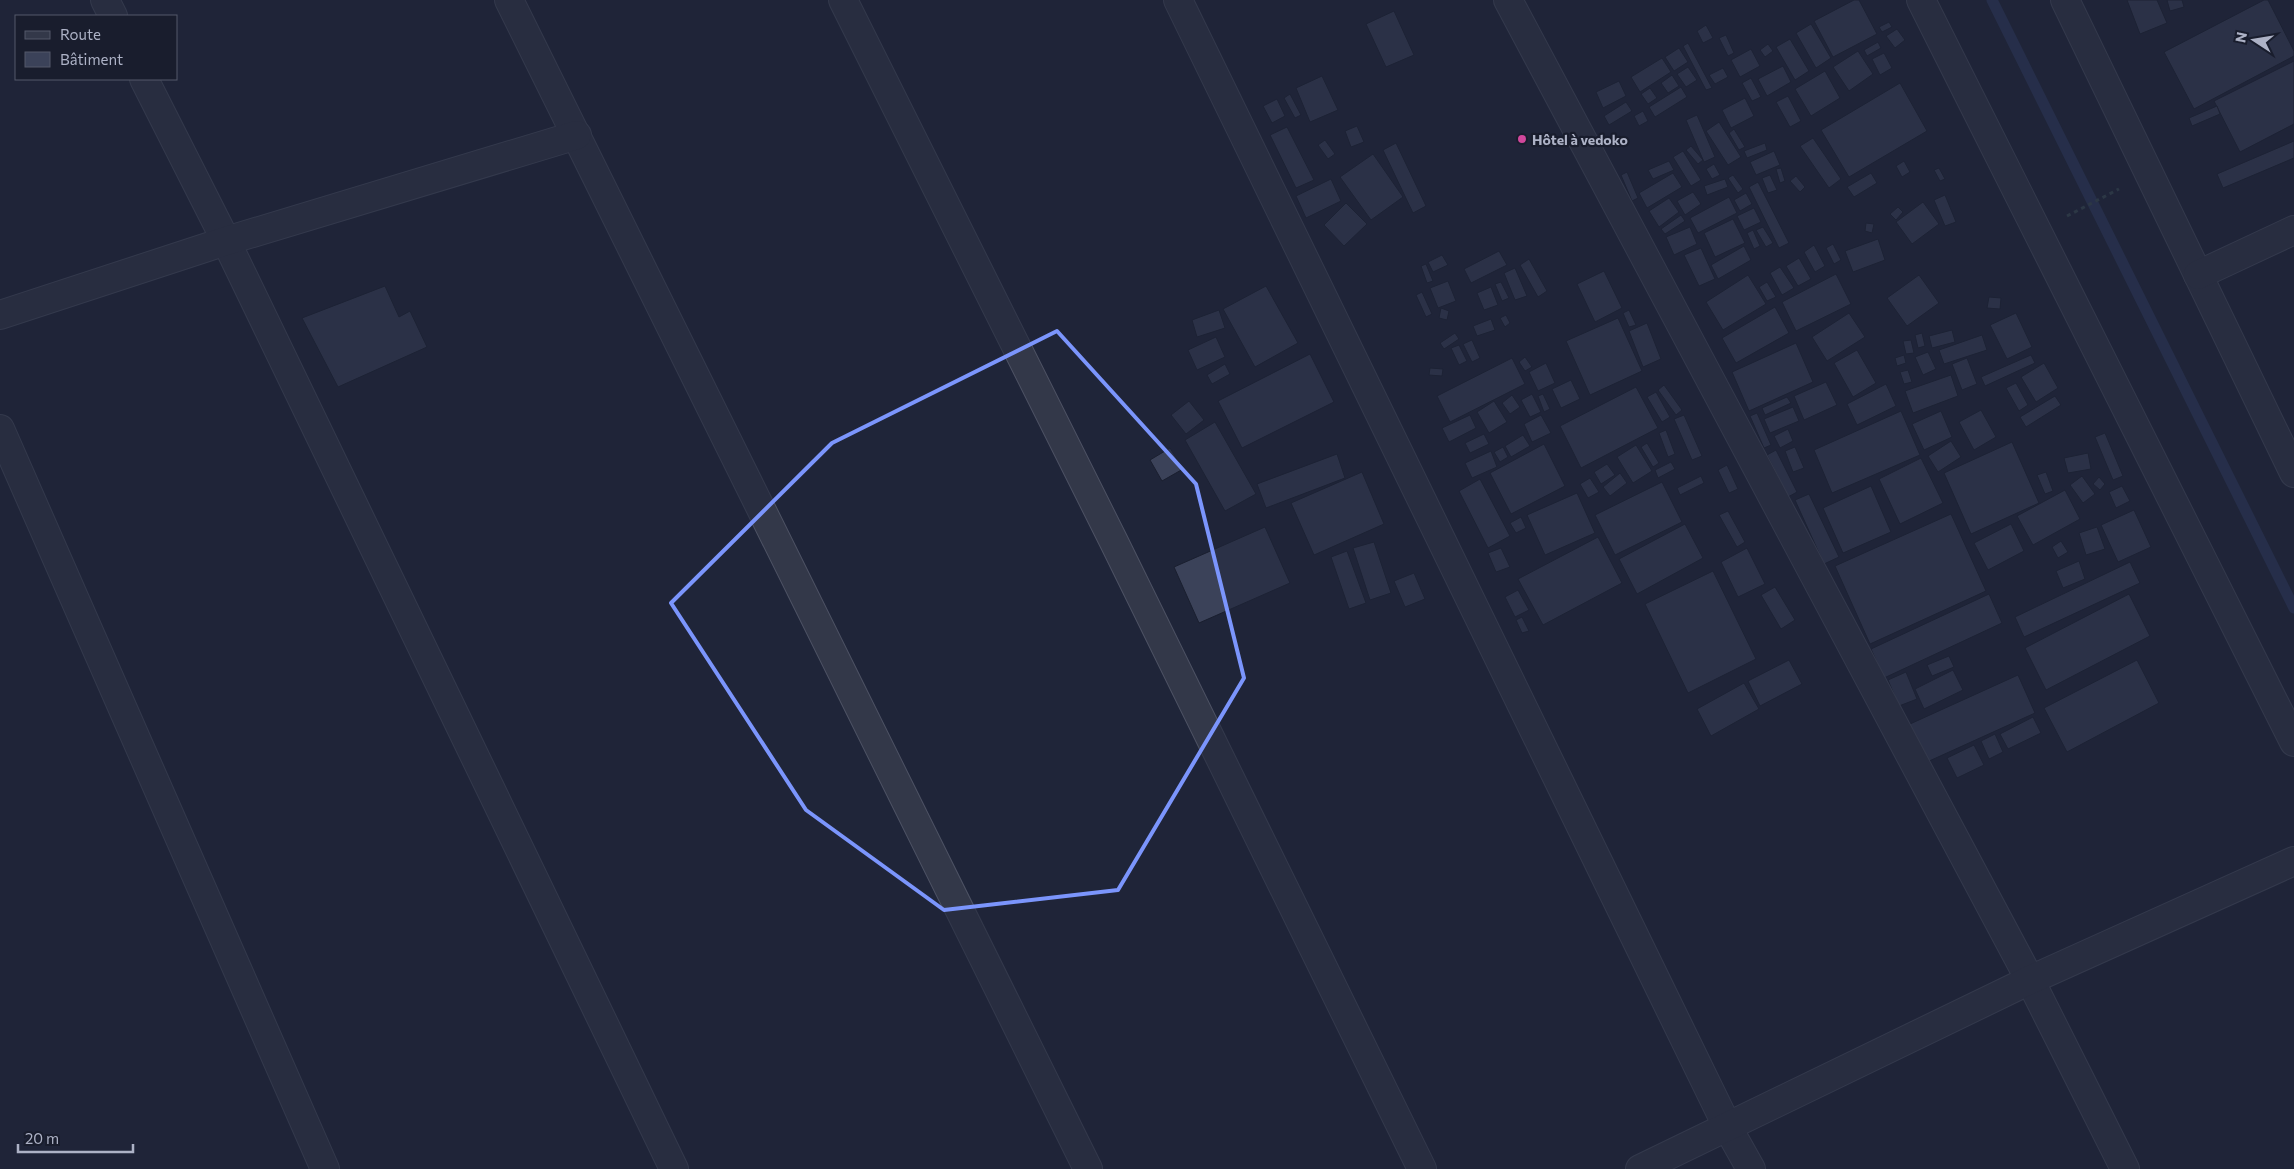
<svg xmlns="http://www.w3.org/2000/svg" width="2294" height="1169" font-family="Commissioner,sans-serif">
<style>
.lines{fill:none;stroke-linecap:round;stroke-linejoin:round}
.stream{stroke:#303b5f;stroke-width:11}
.building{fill:#3b4259;stroke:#1a1f2f}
.minor-casing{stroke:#4d5264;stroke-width:30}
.path{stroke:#3c4e54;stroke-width:3;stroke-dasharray:4 4;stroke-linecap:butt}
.minor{stroke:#333849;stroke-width:28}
.marked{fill:none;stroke:#7b95fc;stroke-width:4;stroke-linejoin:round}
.hotel-dot{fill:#d1479c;stroke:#191d2d;stroke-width:2}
.labels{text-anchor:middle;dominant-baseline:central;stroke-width:4.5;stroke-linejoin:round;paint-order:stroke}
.poi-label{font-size:14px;font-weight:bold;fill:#adb2c6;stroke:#191d2d;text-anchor:start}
</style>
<rect width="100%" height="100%" fill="#1f2539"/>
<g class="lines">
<path class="stream" d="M 1992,0 L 2294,608"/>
</g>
<g class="building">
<path d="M 1854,0 L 1859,0 L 1877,34 L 1833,57 L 1814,21 Z"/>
<path d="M 2127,0 L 2157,0 L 2167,23 L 2140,34 Z"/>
<path d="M 2167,0 L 2182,0 L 2184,7 L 2170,11 Z"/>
<path d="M 2264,0 L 2268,0 L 2294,51 L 2294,56 L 2194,109 L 2164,52 Z"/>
<path d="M 1394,11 L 1414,55 L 1386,67 L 1366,24 Z"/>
<path d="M 1889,22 L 1892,27 L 1882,32 L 1879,27 Z"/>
<path d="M 1811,24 L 1831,58 L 1816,68 L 1796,33 Z"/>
<path d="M 1706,25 L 1713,38 L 1703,43 L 1697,31 Z"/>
<path d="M 1897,29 L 1905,40 L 1895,48 L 1886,36 Z"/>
<path d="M 1726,35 L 1734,53 L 1728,56 L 1719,38 Z"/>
<path d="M 1790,39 L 1809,71 L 1795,80 L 1776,47 Z"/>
<path d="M 1878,42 L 1881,48 L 1867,56 L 1864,50 Z"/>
<path d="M 1688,43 L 1712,88 L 1706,90 L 1683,46 Z"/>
<path d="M 1768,44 L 1773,51 L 1765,57 L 1760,50 Z"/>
<path d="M 1679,48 L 1688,62 L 1674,71 L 1665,57 Z"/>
<path d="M 1751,49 L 1760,66 L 1740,77 L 1731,60 Z"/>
<path d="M 1858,51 L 1873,74 L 1849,91 L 1833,67 Z"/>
<path d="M 1884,53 L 1892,68 L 1880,75 L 1872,59 Z"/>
<path d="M 1662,58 L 1671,72 L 1640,92 L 1631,77 Z"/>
<path d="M 2294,61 L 2294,124 L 2240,152 L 2214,101 Z"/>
<path d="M 1783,66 L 1791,82 L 1767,96 L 1758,79 Z"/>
<path d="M 1688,67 L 1697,80 L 1686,87 L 1677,74 Z"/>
<path d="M 1723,68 L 1728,77 L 1715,84 L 1709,75 Z"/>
<path d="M 1825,71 L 1840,98 L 1811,116 L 1795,89 Z"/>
<path d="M 1672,75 L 1679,86 L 1668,93 L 1661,83 Z"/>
<path d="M 1322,76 L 1338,110 L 1310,122 L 1296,88 Z"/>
<path d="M 1751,78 L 1761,97 L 1752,101 L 1742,83 Z"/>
<path d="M 1619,81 L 1626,96 L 1603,108 L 1596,92 Z"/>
<path d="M 1900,83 L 1927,131 L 1849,177 L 1821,130 Z"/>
<path d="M 1681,87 L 1687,97 L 1655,117 L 1649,107 Z"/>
<path d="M 1650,88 L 1657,98 L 1648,104 L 1641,94 Z"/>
<path d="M 1290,94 L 1301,115 L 1295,118 L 1284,98 Z"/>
<path d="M 1788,96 L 1801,121 L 1790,127 L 1776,102 Z"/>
<path d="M 1745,98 L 1754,116 L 1731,128 L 1722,110 Z"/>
<path d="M 1277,99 L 1285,116 L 1272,123 L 1263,106 Z"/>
<path d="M 1626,102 L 1632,111 L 1609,125 L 1604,116 Z"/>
<path d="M 2217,106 L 2220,114 L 2192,126 L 2189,118 Z"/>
<path d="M 1643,111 L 1648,121 L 1639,126 L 1634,116 Z"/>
<path d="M 1697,115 L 1715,157 L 1704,162 L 1686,120 Z"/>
<path d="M 1719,122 L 1741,157 L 1728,165 L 1706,131 Z"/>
<path d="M 1357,126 L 1364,142 L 1351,147 L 1345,131 Z"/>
<path d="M 1287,127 L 1314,180 L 1296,188 L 1270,135 Z"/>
<path d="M 1734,129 L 1745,147 L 1739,150 L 1729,133 Z"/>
<path d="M 1813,138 L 1841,179 L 1829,188 L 1800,146 Z"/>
<path d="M 1325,140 L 1335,154 L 1328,159 L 1318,145 Z"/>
<path d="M 2294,141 L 2294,158 L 2223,188 L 2217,174 Z"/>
<path d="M 1396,143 L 1426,206 L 1413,213 L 1383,150 Z"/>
<path d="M 1765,143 L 1767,150 L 1747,158 L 1744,151 Z"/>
<path d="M 1691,146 L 1703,160 L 1698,164 L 1686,150 Z"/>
<path d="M 1683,151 L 1701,180 L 1691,186 L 1673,157 Z"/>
<path d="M 1774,151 L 1780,165 L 1756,175 L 1750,162 Z"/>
<path d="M 1373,154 L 1403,197 L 1371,220 L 1340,177 Z"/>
<path d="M 1669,161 L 1674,170 L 1653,179 L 1648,170 Z"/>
<path d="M 1904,161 L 1910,172 L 1902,177 L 1896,166 Z"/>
<path d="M 1714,164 L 1720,175 L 1712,179 L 1706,169 Z"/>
<path d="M 1781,168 L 1785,181 L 1780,183 L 1776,169 Z"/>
<path d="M 1939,168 L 1945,179 L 1940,181 L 1934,170 Z"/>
<path d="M 1627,172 L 1638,198 L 1632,201 L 1621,175 Z"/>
<path d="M 1673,173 L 1682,187 L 1647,208 L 1639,193 Z"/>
<path d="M 1871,173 L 1877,183 L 1854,197 L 1847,187 Z"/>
<path d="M 1733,175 L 1743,189 L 1738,193 L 1728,178 Z"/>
<path d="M 1770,175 L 1777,190 L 1768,193 L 1762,178 Z"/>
<path d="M 1796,176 L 1805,187 L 1800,192 L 1790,181 Z"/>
<path d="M 1331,179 L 1341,201 L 1306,218 L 1296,196 Z"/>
<path d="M 1725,179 L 1728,187 L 1707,195 L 1704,186 Z"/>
<path d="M 1758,182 L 1789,243 L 1779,248 L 1749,187 Z"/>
<path d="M 1693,192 L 1701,204 L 1685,215 L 1677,201 Z"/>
<path d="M 1746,193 L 1752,204 L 1740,211 L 1734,200 Z"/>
<path d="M 1945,195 L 1956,222 L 1945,226 L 1934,200 Z"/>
<path d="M 1729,197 L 1737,213 L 1698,233 L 1690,218 Z"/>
<path d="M 1669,198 L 1679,212 L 1659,227 L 1649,211 Z"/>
<path d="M 1923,202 L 1939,224 L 1912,244 L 1896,222 Z"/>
<path d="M 1346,203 L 1367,224 L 1344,246 L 1324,225 Z"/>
<path d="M 1898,207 L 1903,212 L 1896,220 L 1890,214 Z"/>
<path d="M 1754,208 L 1761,222 L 1744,230 L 1737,216 Z"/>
<path d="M 1681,215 L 1685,221 L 1665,234 L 1661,229 Z"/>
<path d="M 1733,219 L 1745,243 L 1715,257 L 1704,233 Z"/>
<path d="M 1866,223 L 1874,224 L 1872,233 L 1865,231 Z"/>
<path d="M 1690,227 L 1697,244 L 1674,255 L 1666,237 Z"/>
<path d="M 1763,227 L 1773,243 L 1766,247 L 1756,230 Z"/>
<path d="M 1753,230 L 1760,246 L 1754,249 L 1747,233 Z"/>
<path d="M 1878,239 L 1885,260 L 1853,272 L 1845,251 Z"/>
<path d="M 1833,244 L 1841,260 L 1834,264 L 1826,248 Z"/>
<path d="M 1814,245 L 1825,266 L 1815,272 L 1804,252 Z"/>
<path d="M 1744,246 L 1751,260 L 1718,279 L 1711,265 Z"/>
<path d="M 1701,248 L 1715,279 L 1699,286 L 1684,255 Z"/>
<path d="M 1499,251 L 1507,265 L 1471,283 L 1464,269 Z"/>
<path d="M 1442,255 L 1448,265 L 1433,272 L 1428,262 Z"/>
<path d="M 1799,258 L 1811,279 L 1798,286 L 1786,266 Z"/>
<path d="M 1529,259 L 1547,291 L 1538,297 L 1520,265 Z"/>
<path d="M 1426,264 L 1433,281 L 1427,283 L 1421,266 Z"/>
<path d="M 1780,267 L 1794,288 L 1782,295 L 1770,273 Z"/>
<path d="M 1515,268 L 1527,296 L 1515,300 L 1504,273 Z"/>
<path d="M 1604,271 L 1622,308 L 1595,322 L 1577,284 Z"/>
<path d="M 1836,274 L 1851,304 L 1796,331 L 1782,302 Z"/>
<path d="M 1748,275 L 1766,304 L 1723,330 L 1706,302 Z"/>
<path d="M 1919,275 L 1939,303 L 1907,326 L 1887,298 Z"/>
<path d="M 1448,281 L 1456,301 L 1438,308 L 1430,288 Z"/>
<path d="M 1501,282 L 1509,298 L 1502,301 L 1495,284 Z"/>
<path d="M 1767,282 L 1776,297 L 1767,301 L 1759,287 Z"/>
<path d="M 385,286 L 399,317 L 410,311 L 427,347 L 338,387 L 302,318 Z"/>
<path d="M 1266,286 L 1298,343 L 1255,367 L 1223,309 Z"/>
<path d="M 1491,287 L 1498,305 L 1484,310 L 1477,293 Z"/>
<path d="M 1422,292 L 1432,314 L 1426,317 L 1416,295 Z"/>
<path d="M 1989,297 L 2001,298 L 2000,309 L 1987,308 Z"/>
<path d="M 1775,307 L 1789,333 L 1736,363 L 1722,338 Z"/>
<path d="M 1441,308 L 1449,311 L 1447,320 L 1439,318 Z"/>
<path d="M 1219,310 L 1225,328 L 1197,337 L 1192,320 Z"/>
<path d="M 1629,310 L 1636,325 L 1629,327 L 1623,313 Z"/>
<path d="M 1849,313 L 1865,337 L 1827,361 L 1812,337 Z"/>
<path d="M 2016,313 L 2032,347 L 2007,359 L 1990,325 Z"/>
<path d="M 1506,315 L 1510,323 L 1505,327 L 1500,318 Z"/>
<path d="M 1618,318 L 1642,371 L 1590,395 L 1566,341 Z"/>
<path d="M 1491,319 L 1495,330 L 1477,336 L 1473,326 Z"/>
<path d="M 1647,323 L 1661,359 L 1643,367 L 1629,331 Z"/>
<path d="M 1952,330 L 1955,342 L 1932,348 L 1929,336 Z"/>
<path d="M 1455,333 L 1459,339 L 1444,349 L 1440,343 Z"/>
<path d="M 1922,333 L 1925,346 L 1918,348 L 1915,335 Z"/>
<path d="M 1982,335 L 1987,350 L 1944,364 L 1939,350 Z"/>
<path d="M 1216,337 L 1225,357 L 1197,370 L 1188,350 Z"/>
<path d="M 1472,340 L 1480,358 L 1472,362 L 1463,344 Z"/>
<path d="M 1911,340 L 1914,353 L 1906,354 L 1903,341 Z"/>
<path d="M 1796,343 L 1813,382 L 1749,411 L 1732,372 Z"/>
<path d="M 1459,345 L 1467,361 L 1459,365 L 1451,348 Z"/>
<path d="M 1857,350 L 1876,383 L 1853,397 L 1834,363 Z"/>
<path d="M 1928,352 L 1936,369 L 1923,375 L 1915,357 Z"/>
<path d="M 1310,354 L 1334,402 L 1242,448 L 1218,401 Z"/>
<path d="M 1904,355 L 1906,363 L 1897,366 L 1895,358 Z"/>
<path d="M 2031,355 L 2035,363 L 1985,386 L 1981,377 Z"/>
<path d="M 1525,357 L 1532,367 L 1525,371 L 1519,362 Z"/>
<path d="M 1512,358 L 1525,384 L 1450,422 L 1437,396 Z"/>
<path d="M 1967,358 L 1977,384 L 1962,390 L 1952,364 Z"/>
<path d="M 1546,363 L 1555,383 L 1538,391 L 1529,372 Z"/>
<path d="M 2044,363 L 2058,388 L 2036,402 L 2021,377 Z"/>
<path d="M 1225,364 L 1230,374 L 1212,384 L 1207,375 Z"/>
<path d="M 1430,368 L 1443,369 L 1442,376 L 1429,375 Z"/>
<path d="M 1908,370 L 1912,382 L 1904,384 L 1900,372 Z"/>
<path d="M 1951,375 L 1958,396 L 1913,413 L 1905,391 Z"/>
<path d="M 1571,380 L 1580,399 L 1561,408 L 1552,389 Z"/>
<path d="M 1826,382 L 1837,405 L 1804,420 L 1794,396 Z"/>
<path d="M 2016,383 L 2028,405 L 2019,411 L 2006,388 Z"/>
<path d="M 1886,384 L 1896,406 L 1857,425 L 1847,404 Z"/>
<path d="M 1664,385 L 1682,410 L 1676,415 L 1658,390 Z"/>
<path d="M 1636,387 L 1658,428 L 1581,468 L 1560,426 Z"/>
<path d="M 1656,392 L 1670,417 L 1662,422 L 1647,397 Z"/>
<path d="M 1532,394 L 1541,412 L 1530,417 L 1521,400 Z"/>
<path d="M 1543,394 L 1550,409 L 1544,412 L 1538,396 Z"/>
<path d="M 1512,395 L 1520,407 L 1510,414 L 1502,403 Z"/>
<path d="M 2055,396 L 2061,405 L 2026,427 L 2020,417 Z"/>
<path d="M 1787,397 L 1791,403 L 1765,415 L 1762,408 Z"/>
<path d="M 1189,401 L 1204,420 L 1186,434 L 1171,415 Z"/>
<path d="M 1494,401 L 1507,422 L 1489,433 L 1477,412 Z"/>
<path d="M 1793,407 L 1799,421 L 1770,433 L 1764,419 Z"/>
<path d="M 1981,410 L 1996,437 L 1974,450 L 1959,422 Z"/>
<path d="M 1901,411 L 1920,455 L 1832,493 L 1814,450 Z"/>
<path d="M 1941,411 L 1952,437 L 1924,450 L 1912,424 Z"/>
<path d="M 1757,413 L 1771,445 L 1764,448 L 1750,416 Z"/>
<path d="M 1470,415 L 1476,428 L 1449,442 L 1442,428 Z"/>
<path d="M 1541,415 L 1551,433 L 1532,442 L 1524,424 Z"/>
<path d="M 1684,415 L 1702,456 L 1692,460 L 1674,419 Z"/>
<path d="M 1215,422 L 1256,494 L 1225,511 L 1185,440 Z"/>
<path d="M 1788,429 L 1793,441 L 1780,448 L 1774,436 Z"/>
<path d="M 1666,430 L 1675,454 L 1668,457 L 1659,433 Z"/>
<path d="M 2105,433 L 2123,476 L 2113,480 L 2095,437 Z"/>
<path d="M 1484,434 L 1489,444 L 1470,453 L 1465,443 Z"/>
<path d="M 1523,435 L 1530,446 L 1511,457 L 1505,446 Z"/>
<path d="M 1951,441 L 1961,457 L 1938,472 L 1928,456 Z"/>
<path d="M 2012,442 L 2039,503 L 1971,534 L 1944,473 Z"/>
<path d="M 1647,443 L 1659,463 L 1653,467 L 1641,447 Z"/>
<path d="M 1544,444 L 1565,486 L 1511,514 L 1490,473 Z"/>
<path d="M 1636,445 L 1652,471 L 1633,483 L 1617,457 Z"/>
<path d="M 1503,447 L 1508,457 L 1500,462 L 1494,452 Z"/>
<path d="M 1795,447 L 1804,468 L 1793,472 L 1785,451 Z"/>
<path d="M 1170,448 L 1183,469 L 1162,481 L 1150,460 Z"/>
<path d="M 1776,450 L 1797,492 L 1788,497 L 1767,455 Z"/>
<path d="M 1491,451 L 1497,467 L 1472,478 L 1465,463 Z"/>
<path d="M 2088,453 L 2091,469 L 2068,473 L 2064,458 Z"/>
<path d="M 1337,454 L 1345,478 L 1266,508 L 1257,484 Z"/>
<path d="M 1921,458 L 1943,503 L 1900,524 L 1879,479 Z"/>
<path d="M 1671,462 L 1675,469 L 1658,478 L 1655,470 Z"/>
<path d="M 1607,464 L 1615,475 L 1601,484 L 1594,472 Z"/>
<path d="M 1727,465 L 1738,489 L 1729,493 L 1718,470 Z"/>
<path d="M 1362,472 L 1384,524 L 1314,555 L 1291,503 Z"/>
<path d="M 2046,472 L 2053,491 L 2045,494 L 2037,475 Z"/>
<path d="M 1620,473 L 1627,483 L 1610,496 L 1603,487 Z"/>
<path d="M 1701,476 L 1704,483 L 1680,495 L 1677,488 Z"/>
<path d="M 2082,476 L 2095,494 L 2083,503 L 2070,485 Z"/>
<path d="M 2099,477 L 2105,484 L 2100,490 L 2093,484 Z"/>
<path d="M 1590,478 L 1599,492 L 1588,498 L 1580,484 Z"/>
<path d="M 1480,479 L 1510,536 L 1488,548 L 1459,491 Z"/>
<path d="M 1662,482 L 1682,522 L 1615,555 L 1595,515 Z"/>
<path d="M 1871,486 L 1891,532 L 1843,553 L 1823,508 Z"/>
<path d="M 2122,486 L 2130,501 L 2116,508 L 2109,492 Z"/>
<path d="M 2065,490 L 2080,519 L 2033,545 L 2017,516 Z"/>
<path d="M 1577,493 L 1595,533 L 1545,555 L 1527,515 Z"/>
<path d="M 1809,494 L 1839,557 L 1824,564 L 1795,500 Z"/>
<path d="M 2134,510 L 2151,547 L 2118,562 L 2101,525 Z"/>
<path d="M 1728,511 L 1745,542 L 1737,547 L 1719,515 Z"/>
<path d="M 1951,514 L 1986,591 L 1870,644 L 1835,566 Z"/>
<path d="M 1521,517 L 1526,528 L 1516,533 L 1510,523 Z"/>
<path d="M 1685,524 L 1703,558 L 1637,594 L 1619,559 Z"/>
<path d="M 2011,524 L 2024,551 L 1988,570 L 1974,543 Z"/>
<path d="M 1265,527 L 1290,583 L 1199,623 L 1174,567 Z"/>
<path d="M 2097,527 L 2105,549 L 2086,555 L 2079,533 Z"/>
<path d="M 1598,537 L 1622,583 L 1543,625 L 1518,579 Z"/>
<path d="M 2061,541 L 2068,552 L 2058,558 L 2052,547 Z"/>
<path d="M 1374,542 L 1391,593 L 1370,600 L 1353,548 Z"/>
<path d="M 1501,548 L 1510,567 L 1496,572 L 1488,553 Z"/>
<path d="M 1747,548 L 1765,584 L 1738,597 L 1721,562 Z"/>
<path d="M 1347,551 L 1366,603 L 1349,609 L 1331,557 Z"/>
<path d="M 2079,561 L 2085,579 L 2063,588 L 2056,571 Z"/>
<path d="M 2130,562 L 2140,583 L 2024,637 L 2015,617 Z"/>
<path d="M 1713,571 L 1756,659 L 1688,693 L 1645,604 Z"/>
<path d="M 1414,573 L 1425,599 L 1405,607 L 1394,581 Z"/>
<path d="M 1775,587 L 1795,620 L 1781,629 L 1761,595 Z"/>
<path d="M 1518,590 L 1529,610 L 1515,617 L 1505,597 Z"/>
<path d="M 1989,594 L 2002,623 L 1884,678 L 1871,649 Z"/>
<path d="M 2129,594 L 2150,636 L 2046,690 L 2025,648 Z"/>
<path d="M 1522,617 L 1529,631 L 1522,633 L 1516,620 Z"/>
<path d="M 1949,656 L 1954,667 L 1932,676 L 1927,665 Z"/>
<path d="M 1789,660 L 1802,684 L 1760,706 L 1748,681 Z"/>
<path d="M 2137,660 L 2159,703 L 2067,752 L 2044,708 Z"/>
<path d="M 1953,670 L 1963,690 L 1924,709 L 1915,689 Z"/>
<path d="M 1906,672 L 1917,699 L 1899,706 L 1888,680 Z"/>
<path d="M 2018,675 L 2035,713 L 1916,767 L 1899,729 Z"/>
<path d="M 1744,683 L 1759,709 L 1711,736 L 1697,709 Z"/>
<path d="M 2033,717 L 2041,733 L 2008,749 L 2000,734 Z"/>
<path d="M 1995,734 L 2003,752 L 1989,759 L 1981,741 Z"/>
<path d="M 1974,745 L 1984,765 L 1957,778 L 1947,758 Z"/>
</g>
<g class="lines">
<defs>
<g id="minor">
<path d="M 105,0 L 113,16"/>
<path d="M 509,0 L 1088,1169"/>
<path d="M 843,0 L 1114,542 L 1422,1169"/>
<path d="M 1178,0 L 1728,1128 L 1751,1169"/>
<path d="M 1508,0 L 2030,980 L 2125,1169"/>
<path d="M 1921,0 L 2294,742"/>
<path d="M 2065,0 L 2294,473"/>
<path d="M 144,79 L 226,241 L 674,1169"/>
<path d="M 2198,275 L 2294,230"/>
<path d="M 0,315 L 226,241 L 577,135"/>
<path d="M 0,429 L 325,1169"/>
<path d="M 1640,1169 L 2030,980 L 2294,861"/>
</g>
</defs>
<use href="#minor" class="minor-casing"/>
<path class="path" d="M 2067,216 L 2119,189"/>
<use href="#minor" class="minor"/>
</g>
<path d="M0 0H2294V1169H0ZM 1057,331 L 1196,484 L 1244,678 L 1118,890 L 944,910 L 806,810 L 671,603 L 832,443 Z" fill="#1f2539" fill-opacity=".55" fill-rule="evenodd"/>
<path class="marked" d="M 1057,331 L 1196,484 L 1244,678 L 1118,890 L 944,910 L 806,810 L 671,603 L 832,443 Z"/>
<circle class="hotel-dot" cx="1522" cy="139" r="5"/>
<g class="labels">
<g class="poi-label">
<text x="1532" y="139">Hôtel à vedoko</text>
</g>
</g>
<rect x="15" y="15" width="162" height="65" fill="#191d2d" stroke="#54596a"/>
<rect x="25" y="31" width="25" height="8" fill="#333849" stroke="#54596a"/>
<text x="60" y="40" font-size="15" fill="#adb2c6">Route</text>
<rect x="25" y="52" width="25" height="15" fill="#3b4259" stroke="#54596a"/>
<text x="60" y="65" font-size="15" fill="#adb2c6">Bâtiment</text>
<g transform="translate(2254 40) rotate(282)" stroke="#191d2d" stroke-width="4" paint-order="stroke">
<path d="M0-4L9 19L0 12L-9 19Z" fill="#adb2c6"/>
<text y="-8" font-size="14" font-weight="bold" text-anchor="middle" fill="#adb2c6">N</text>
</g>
<path d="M18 1144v8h115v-8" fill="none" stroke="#adb2c6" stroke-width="2.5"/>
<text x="25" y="1144" font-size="15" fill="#adb2c6" stroke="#191d2d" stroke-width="4" paint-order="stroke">20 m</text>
</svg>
